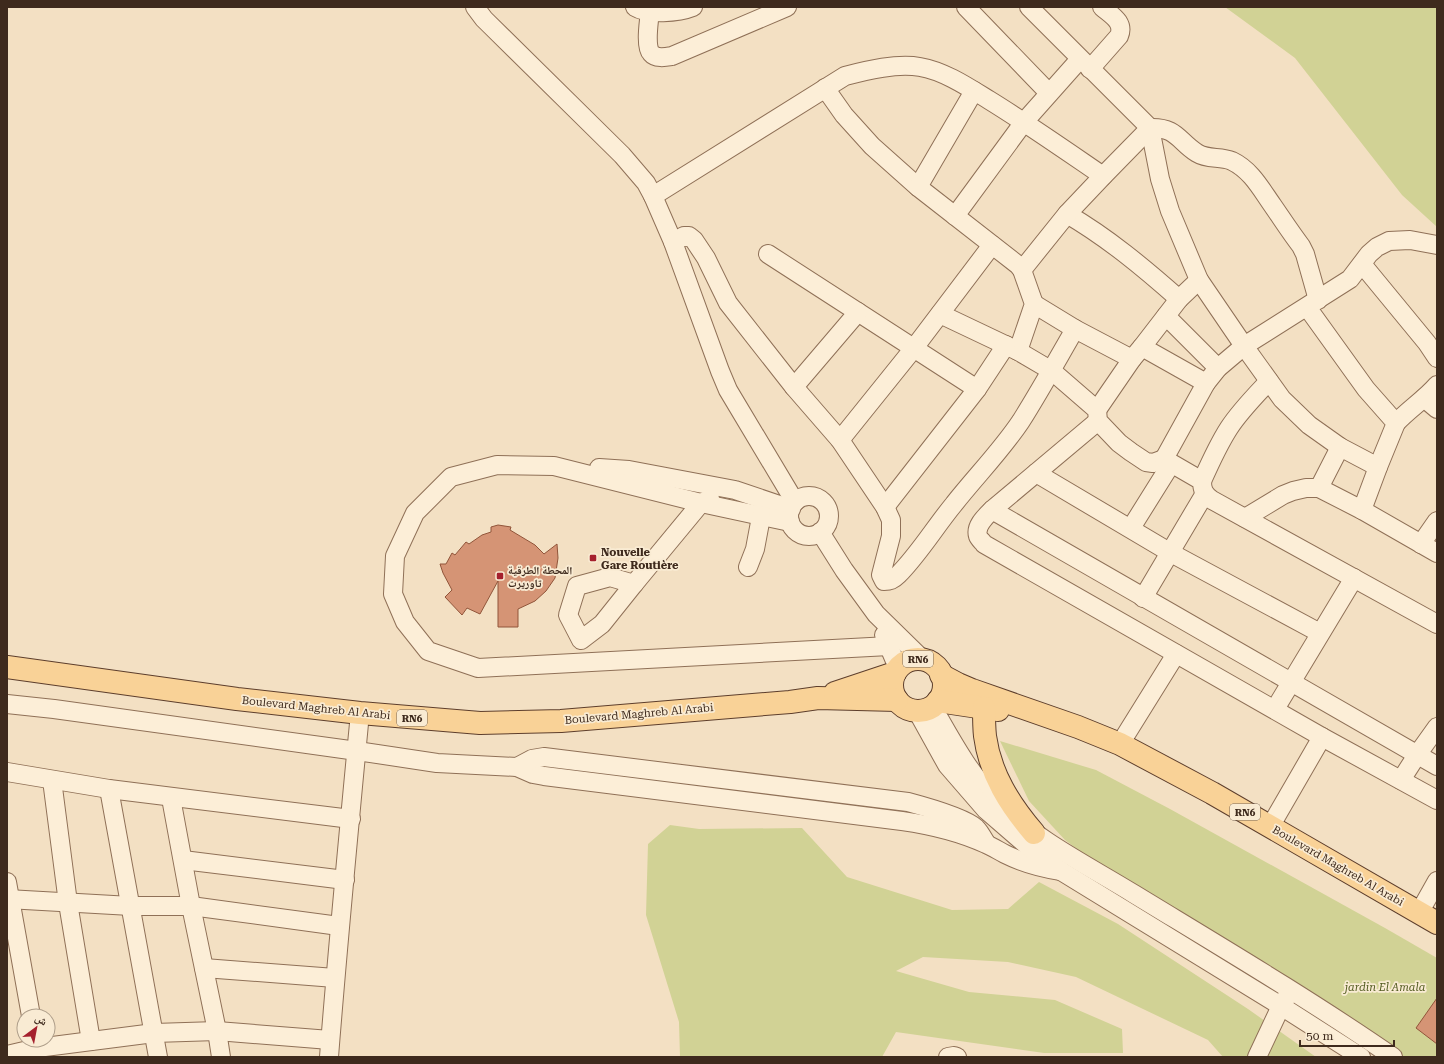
<svg xmlns="http://www.w3.org/2000/svg" width="1444" height="1064" font-family="'Roboto Serif','Noto Naskh Arabic',serif">
<style>
.green{fill:#d1d295}
.building{fill:#d59475;stroke:#91553a}
.lines{fill:none;stroke-linecap:round;stroke-linejoin:round}
.minor-casing{stroke:#8f7057;stroke-width:20}
.major-casing{stroke:#5d3e2c;stroke-width:24}
.minor{stroke:#fceed7;stroke-width:18}
.major{stroke:#f9d297;stroke-width:22}
.poi-dot{fill:#a5202d;stroke:#f9ebd3;stroke-width:1.5}
.labels{text-anchor:middle;dominant-baseline:central;stroke-width:3.5;stroke-linejoin:round;paint-order:stroke}
.shield{fill:#f9ebd3;stroke:#766454;stroke-width:1}
.shield-label{font-size:10px;font-weight:bold;fill:#3e2a1d}
.poi-label{font-size:11px;font-weight:bold;fill:#3e2a1d;stroke:#f9ebd3;text-anchor:start}
.street-label{font-size:11px;fill:#3e2a1d;stroke:#f9ebd3}
.park-label{font-size:11px;font-style:italic;fill:#535c21;stroke:#f9ebd3}
</style>
<rect width="100%" height="100%" fill="#f3e0c3"/>
<g class="green">
<path d="M 1225,7 L 1437,7 L 1437,227 L 1402,195 L 1295,58 Z"/>
<path d="M 1000,741 L 1096,770 L 1170,809 L 1385,928 L 1437,958 L 1437,1057 L 1400,1057 L 1120,882 L 1065,840 L 1029,801 Z"/>
<path d="M 670,825 L 699,829 L 802,828 L 847,877 L 952,910 L 1008,909 L 1039,882 L 1118,924 L 1248,1009 L 1316,1057 L 1223,1057 L 1208,1040 L 1076,977 L 1008,962 L 923,957 L 896,971 L 969,992 L 1055,1000 L 1122,1029 L 1123,1053 L 1044,1053 L 896,1032 L 882,1057 L 680,1057 L 679,1022 L 646,915 L 648,844 Z"/>
</g>
<g class="building">
<path d="M 498,525 L 511,527 L 510,530 L 535,545 L 544,554 L 557,544 L 558,558 L 555,578 L 546,591 L 535,601 L 518,609 L 518,627 L 498,627 L 498,581 L 480,614 L 467,608 L 462,615 L 445,597 L 452,590 L 443,573 L 440,564 L 446,564 L 452,553 L 455,555 L 466,542 L 469,544 L 482,535 L 491,532 L 491,527 Z"/>
<path d="M 1437,998 L 1437,1044 L 1416,1028 Z"/>
</g>
<g class="lines">
<defs>
<g id="minor">
<path d="M 475,7 L 484,19 L 622,155 L 646,183 L 653,196 L 673,242 L 720,371 L 728,390 L 795,502"/>
<path d="M 635,7 C 648,15 678,13 693,7"/>
<path d="M 966,7 L 1049,93"/>
<path d="M 1029,7 L 1150,128 L 1160,179 L 1170,211 L 1199,280 L 1244,346 L 1282,399 L 1309,425 L 1340,447 L 1378,467"/>
<path d="M 650,12 C 649,20 645,47 651,53 C 656,59 666,57 672,56 L 787,7"/>
<path d="M 1090,69 L 1119,36 C 1125,22 1111,15 1102,7"/>
<path d="M 825,88 L 844,115 L 872,146 L 918,187 L 1018,265 L 1022,270 L 1034,304 L 1018,351"/>
<path d="M 918,187 L 974,91"/>
<path d="M 653,196 L 845,76 C 868,70 897,63 920,67 C 944,71 968,87 989,100 C 1028,124 1065,150 1103,176"/>
<path d="M 1067,214 C 1108,238 1144,268 1179,299"/>
<path d="M 955,216 L 1024,122 L 1080,59"/>
<path d="M 673,242 L 684,236 L 689,236 L 694,240 L 706,258 L 728,303 L 794,387 L 840,440 L 885,507 L 891,520 L 891,536 L 881,575 L 884,581 C 890,581 893,580 898,575 C 919,554 935,527 954,504 C 976,476 1001,451 1021,421 C 1040,391 1057,360 1075,329"/>
<path d="M 768,254 L 977,389"/>
<path d="M 1362,264 L 1427,343 L 1437,358"/>
<path d="M 1022,270 L 1067,214 L 1103,176 L 1150,128 C 1177,127 1178,141 1197,153 C 1208,160 1220,156 1232,161 C 1251,170 1261,189 1273,206 C 1282,219 1291,233 1301,246 L 1305,254 L 1318,300"/>
<path d="M 1034,304 L 1075,329 L 1132,359 L 1142,347 L 1206,383"/>
<path d="M 1307,307 L 1366,389 L 1396,423 L 1378,467 L 1362,510"/>
<path d="M 940,314 L 1018,351 L 1052,371 L 1097,410 L 1098,421 L 1119,443 L 1131,452 L 1146,462 L 1153,463 L 1164,459 L 1202,481 C 1202,490 1204,494 1212,500 L 1437,624"/>
<path d="M 1166,316 L 1218,368"/>
<path d="M 1142,347 L 1179,299 L 1199,280"/>
<path d="M 794,387 L 858,312"/>
<path d="M 1424,398 L 1437,409"/>
<path d="M 1097,410 L 1132,359"/>
<path d="M 1098,421 L 992,510 C 985,517 975,526 978,536 C 979,539 983,542 984,544 L 1322,737 L 1437,800"/>
<path d="M 1396,423 C 1409,409 1425,399 1437,385"/>
<path d="M 840,440 L 914,348 L 992,245"/>
<path d="M 1164,459 L 1206,383 L 1218,368 L 1244,346 L 1350,279 L 1369,254 L 1377,247 L 1389,241 L 1410,240 L 1437,245"/>
<path d="M 599,468 L 629,470 L 735,490 L 791,509"/>
<path d="M 1036,473 L 1171,553 L 1320,633"/>
<path d="M 1202,481 C 1210,463 1218,445 1229,428 C 1240,411 1255,396 1269,381"/>
<path d="M 1319,488 L 1340,447"/>
<circle cx="809" cy="516" r="20"/>
<path d="M 885,507 L 977,389 L 1006,345"/>
<path d="M 992,510 L 1437,766"/>
<path d="M 1245,518 L 1283,495 L 1293,491 L 1306,488 L 1319,488 L 1362,510 L 1437,553"/>
<path d="M 790,522 L 701,503 L 554,466 L 497,465 L 451,477 L 415,513 L 395,556 L 393,594 L 405,622 L 428,651 L 478,668 L 889,646"/>
<path d="M 1131,528 L 1171,464"/>
<path d="M 820,532 L 844,570 L 876,614 L 923,660"/>
<path d="M 1421,544 L 1437,521"/>
<path d="M 748,567 L 755,549 L 761,517"/>
<path d="M 610,577 L 634,584 L 602,624 L 581,640 L 568,615 L 577,586 Z"/>
<path d="M 634,584 L 701,503 L 710,499"/>
<path d="M 1143,598 L 1204,495"/>
<path d="M 884,635 L 898,668"/>
<path d="M 7,704 L 54,709 L 357,751 L 437,763 L 517,767 L 533,774 L 544,776 L 902,821 C 930,825 960,832 986,844 C 993,847 999,851 1005,854 C 1023,863 1041,868 1061,871"/>
<path d="M 932,706 C 951,739 969,774 997,801 C 1037,841 1087,865 1134,894 C 1221,947 1309,999 1393,1057"/>
<path d="M 1275,709 L 1354,578"/>
<path d="M 917,711 L 947,765 L 986,810 L 1038,855 L 1061,871 L 1281,1006 L 1361,1057"/>
<path d="M 1120,744 L 1176,654"/>
<path d="M 517,767 L 532,759 L 544,757 L 908,802 C 923,806 965,818 976,828 C 980,832 983,838 986,843"/>
<path d="M 7,772 L 109,789 L 351,819"/>
<path d="M 52,780 L 68,903 L 91,1041"/>
<path d="M 1401,780 L 1417,755 L 1437,727"/>
<path d="M 109,789 L 158,1057"/>
<path d="M 171,798 L 191,906 L 217,1031 L 221,1057"/>
<path d="M 1270,827 L 1322,737"/>
<path d="M 183,860 L 345,880"/>
<path d="M 7,882 L 31,1016"/>
<path d="M 7,899 L 131,906 L 191,906 L 339,926"/>
<path d="M 1419,913 L 1437,881"/>
<path d="M 204,968 L 335,978"/>
<path d="M 7,1055 L 37,1048 L 154,1033 L 217,1031 L 330,1040"/>
<path d="M 329,1057 C 338,942 349,828 360,713"/>
<path d="M 948,1057 L 954,1056 L 957,1057"/>
<path d="M 1257,1057 L 1281,1006 L 1288,995"/>
</g>
<g id="major">
<circle cx="918" cy="685" r="26"/>
<path d="M 7,667 L 237,699 L 360,713 L 480,723 L 561,721 L 790,702 L 818,698 L 897,700"/>
<path d="M 941,675 L 958,684 L 972,690 L 1078,727 L 1120,744 L 1212,793 L 1437,923"/>
<path d="M 835,693 L 895,673"/>
<path d="M 938,701 L 998,710"/>
<path d="M 984,708 C 984,717 984,727 985,736 C 990,774 1010,805 1034,833"/>
</g>
</defs>
<use href="#minor" class="minor-casing"/>
<use href="#major" class="major-casing"/>
<use href="#minor" class="minor"/>
<use href="#major" class="major"/>
</g>
<g class="poi-dot">
<rect x="589" y="554" width="8" height="8" rx="2"/>
<rect x="496" y="572" width="8" height="8" rx="2"/>
</g>
<g class="labels">
<g class="shield">
<rect x="903" y="651" width="30" height="16" rx="3"/>
<rect x="397" y="710" width="30" height="16" rx="3"/>
<rect x="1230" y="804" width="30" height="16" rx="3"/>
</g>
<g class="shield-label">
<text x="918" y="659">RN6</text>
<text x="412" y="718">RN6</text>
<text x="1245" y="812">RN6</text>
</g>
<g class="poi-label">
<text x="601" y="552">Nouvelle<tspan x="601" dy="13">Gare Routière</tspan></text>
<text x="508" y="570">المحطة الطرقية<tspan x="508" dy="13">تاوريرت</tspan></text>
</g>
<g class="street-label">
<text transform="translate(316 708) rotate(6)">Boulevard Maghreb Al Arabi</text>
<text transform="translate(639 714) rotate(-5)">Boulevard Maghreb Al Arabi</text>
<text transform="translate(1338 866) rotate(30)">Boulevard Maghreb Al Arabi</text>
</g>
<g class="park-label">
<text x="1385" y="987">jardin El Amala</text>
</g>
</g>
<rect width="1444" height="1064" fill="none" stroke="#3e2a1d" stroke-width="16"/>
<g transform="translate(36 1028) rotate(32)"><circle r="19" fill="#f9ebd3" stroke="#ae9e8a"/>
<path d="M0-3L7 15L0 10L-7 15Z" fill="#a5202d"/>
<text y="-6" font-size="11" font-weight="bold" text-anchor="middle" fill="#3e2a1d">ش</text>
</g>
<path d="M1300 1040v6h94v-6" fill="none" stroke="#3e2a1d" stroke-width="2"/>
<text x="1306" y="1040" font-size="12" fill="#3e2a1d" stroke="#f9ebd3" stroke-width="3" paint-order="stroke">50 m</text>
</svg>
